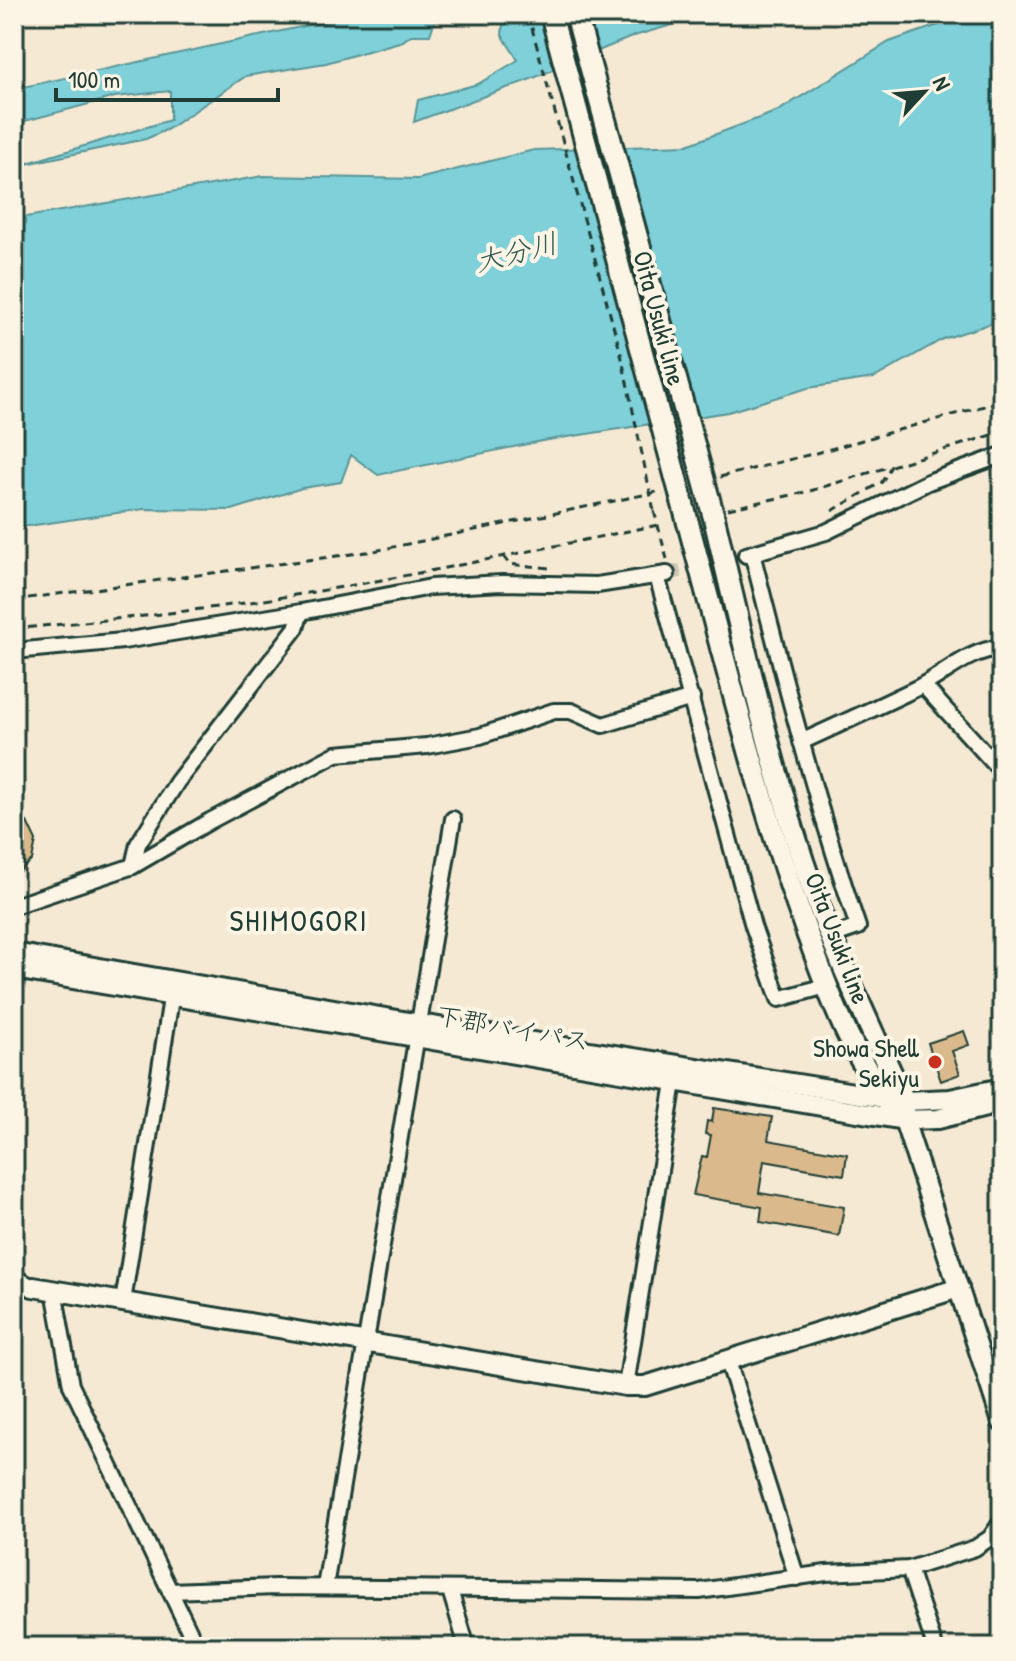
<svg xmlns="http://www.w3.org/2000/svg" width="1016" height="1661" font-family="'Patrick Hand','Klee One',sans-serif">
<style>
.water{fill:#7fd0d9;stroke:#599597;stroke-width:2}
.building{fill:#daba8d;stroke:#1f3d34;stroke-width:2}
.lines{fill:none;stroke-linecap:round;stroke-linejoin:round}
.street-tunnel{stroke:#cac7b3;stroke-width:14;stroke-dasharray:14 7;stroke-linecap:butt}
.street-casing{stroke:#1f3d34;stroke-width:20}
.secondary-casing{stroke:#1f3d34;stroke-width:24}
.primary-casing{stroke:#1f3d34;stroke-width:26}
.path{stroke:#1f3d34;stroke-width:3;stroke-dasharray:8 6;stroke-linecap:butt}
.street{stroke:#fcf5e5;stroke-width:14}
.secondary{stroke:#fcf5e5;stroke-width:18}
.primary{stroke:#fcf5e5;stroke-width:20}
.primary-bridge-casing{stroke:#1f3d34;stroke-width:26;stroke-linecap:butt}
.path-bridge{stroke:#1f3d34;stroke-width:3;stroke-dasharray:8 6;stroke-linecap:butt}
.primary-bridge{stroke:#fcf5e5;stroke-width:20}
.poi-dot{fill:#c8321e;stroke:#fcf5e5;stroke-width:3}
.labels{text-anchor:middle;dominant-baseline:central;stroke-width:8;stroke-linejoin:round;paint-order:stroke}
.street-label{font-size:26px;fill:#1f3d34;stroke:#fcf5e5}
.poi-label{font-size:26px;fill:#1f3d34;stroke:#fcf5e5;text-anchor:end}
.water-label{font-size:28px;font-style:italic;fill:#325a55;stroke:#fcf5e5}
.quarter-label{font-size:30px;letter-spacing:2px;fill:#1f3d34;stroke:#fcf5e5}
</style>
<rect width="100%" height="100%" fill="#f5e9d3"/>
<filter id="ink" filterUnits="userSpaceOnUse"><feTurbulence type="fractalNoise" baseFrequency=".0125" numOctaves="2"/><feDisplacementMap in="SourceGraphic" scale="16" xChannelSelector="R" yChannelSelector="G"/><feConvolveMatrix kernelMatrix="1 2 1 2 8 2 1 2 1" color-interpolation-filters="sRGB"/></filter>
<g filter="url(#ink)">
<g class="water">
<path d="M 360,14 L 437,14 L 430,35 L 411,35 L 403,41 L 326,63 L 246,76 L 168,129 L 146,139 L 21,165 L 170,120 L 170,91 L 115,97 L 14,124 L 14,89 Z"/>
<path d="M 504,14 L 710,14 L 634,36 L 531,79 L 414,122 L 418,100 L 478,84 L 518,60 L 502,35 Z"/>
<path d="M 970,14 L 1002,14 L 1002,320 L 943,339 L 874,378 L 808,388 L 728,412 L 542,441 L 378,475 L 351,455 L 341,482 L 302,488 L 232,510 L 144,509 L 14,528 L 14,219 L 263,176 L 418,179 L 534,150 L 687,145 L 778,111 L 889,42 Z"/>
</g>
<g class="building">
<path d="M 14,813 L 27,822 L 36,841 L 32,860 L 14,876 Z"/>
<path d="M 964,1031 L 969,1045 L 952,1051 L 960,1074 L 941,1081 L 928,1043 Z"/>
<path d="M 714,1108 L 772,1117 L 768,1140 L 847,1154 L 844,1175 L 764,1161 L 759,1193 L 844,1207 L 839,1236 L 760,1222 L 762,1207 L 693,1195 L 702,1156 L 707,1157 L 711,1135 L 705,1134 L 707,1121 L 712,1122 Z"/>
</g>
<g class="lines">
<path class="street-tunnel" d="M 667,574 L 746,555"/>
<defs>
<g id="street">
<path d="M 752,553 C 784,679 816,804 858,927 L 832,936"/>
<path d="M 746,555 L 826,532 L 928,482 L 1002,455"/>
<path d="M 657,576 L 753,926 L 779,999 L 826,986"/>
<path d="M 14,651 L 123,641 L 301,612 L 431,587 L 502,583 L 597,585 L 667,574"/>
<path d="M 923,685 L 1002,772"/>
<path d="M 801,742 C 840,724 880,706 919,687 C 949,672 965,652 1002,647"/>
<path d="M 133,866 L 138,844 L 177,782 L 296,628 L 301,612"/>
<path d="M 14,906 L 133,866 L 210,821 L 336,754 L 427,746 L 480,736 L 554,711 L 571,711 L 603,725 L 692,698"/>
<path d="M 14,1277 L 33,1287"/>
<path d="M 54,1290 L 71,1385 L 197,1647"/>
<path d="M 123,1302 L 173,986"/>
<path d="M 728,1361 L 797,1578"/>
<path d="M 626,1386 L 674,1082"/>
<path d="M 909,1569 L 935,1647"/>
<path d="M 325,1587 L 453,819"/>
<path d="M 450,1590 L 467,1647"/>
<path d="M 170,1591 L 275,1587 L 699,1591 L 826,1573 L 909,1569 L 975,1548 L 990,1538 L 1002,1521"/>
</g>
<g id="secondary">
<path d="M 14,953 L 420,1024 L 904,1101 L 950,1099 L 1002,1088"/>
<path d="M 14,969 L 904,1120 L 938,1119 L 1002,1103"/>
<path d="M 904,1120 L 1002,1422"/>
<path d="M 33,1287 L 626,1386 L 645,1386 L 959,1288"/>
</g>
<g id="primary">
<path d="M 713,514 C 741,630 766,747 803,861 C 830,943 868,1022 904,1101 L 904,1120"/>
<path d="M 688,523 C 725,660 758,799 807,933 C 832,1002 854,1065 904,1120"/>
</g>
</defs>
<use href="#street" class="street-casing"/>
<use href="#secondary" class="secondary-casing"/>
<use href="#primary" class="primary-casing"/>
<g class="path">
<path d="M 720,477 L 816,453 L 1002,401"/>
<path d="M 728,509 L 810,491 L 1002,432"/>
<path d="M 654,511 L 667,559"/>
<path d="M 832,511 L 882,482 L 891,466"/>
<path d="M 503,556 L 509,564 L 550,568"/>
<path d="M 14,600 L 374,551 L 662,491"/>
<path d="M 14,629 C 69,623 123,619 178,612 C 339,592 499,557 658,525"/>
</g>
<use href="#street" class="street"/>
<use href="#secondary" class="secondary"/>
<use href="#primary" class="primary"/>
<defs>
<g id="primary-bridge">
<path d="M 551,14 L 688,523"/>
<path d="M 576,14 L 713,514"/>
</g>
</defs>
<use href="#primary-bridge" class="primary-bridge-casing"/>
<path class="path-bridge" d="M 528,14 L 621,354 L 654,511"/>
<use href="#primary-bridge" class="primary-bridge"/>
</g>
</g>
<circle class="poi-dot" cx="935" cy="1062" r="8"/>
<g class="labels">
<g class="street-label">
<text transform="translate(660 318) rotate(75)">Oita Usuki line</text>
<text transform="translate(838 938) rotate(69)">Oita Usuki line</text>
<text transform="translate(513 1028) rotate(10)">下郡バイパス</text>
</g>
<g class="poi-label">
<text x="919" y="1047">Showa Shell<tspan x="919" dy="30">Sekiyu</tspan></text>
</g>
<g class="water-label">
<text transform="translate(516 252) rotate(-14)">大分川</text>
</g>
<g class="quarter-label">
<text x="299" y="920">SHIMOGORI</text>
</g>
</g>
<rect width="1016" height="1661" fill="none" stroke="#fcf5e5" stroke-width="48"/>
<rect x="24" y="24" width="968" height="1613" fill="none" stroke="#1f3d34" stroke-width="3" filter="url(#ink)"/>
<g transform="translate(924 92) rotate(64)" stroke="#fcf5e5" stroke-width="6" paint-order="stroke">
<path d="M0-6L14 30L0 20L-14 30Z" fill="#1f3d34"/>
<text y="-12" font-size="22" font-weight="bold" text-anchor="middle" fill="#1f3d34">N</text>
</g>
<path d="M56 88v12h222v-12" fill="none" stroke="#1f3d34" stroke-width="4"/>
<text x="68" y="88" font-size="24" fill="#1f3d34" stroke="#fcf5e5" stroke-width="6" paint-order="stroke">100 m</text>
</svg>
